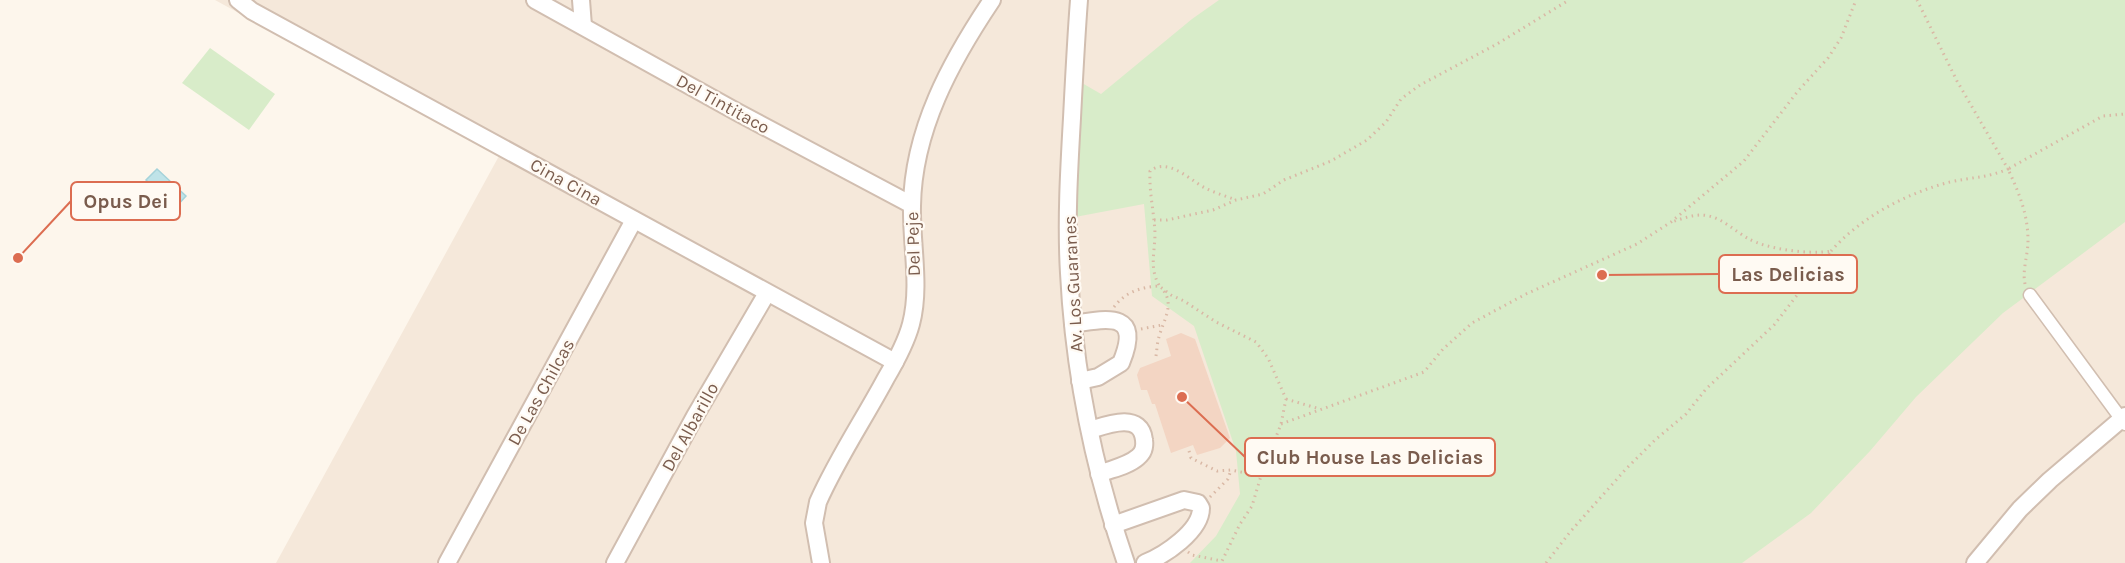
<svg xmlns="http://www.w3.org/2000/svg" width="2125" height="563" font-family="Karla,sans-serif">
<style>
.residential{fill:#f5e8da}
.green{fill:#d8ecc9}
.water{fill:#bfe3e8;stroke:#a5d3da;stroke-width:1.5}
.building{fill:#f3d5c3}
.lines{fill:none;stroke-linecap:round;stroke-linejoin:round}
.pedestrian-casing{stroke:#d1beb0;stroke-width:15}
.minor-casing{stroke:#d1beb0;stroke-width:20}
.path{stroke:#d9b8a5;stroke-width:3;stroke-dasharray:1.5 4.5;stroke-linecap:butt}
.pedestrian{stroke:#fff;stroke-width:12}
.minor{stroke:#fff;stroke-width:16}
.labels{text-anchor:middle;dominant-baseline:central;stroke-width:4.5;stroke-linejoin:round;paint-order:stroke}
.street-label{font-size:18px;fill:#7a5c4d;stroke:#fffaf3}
.leader{fill:none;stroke:#dc6d51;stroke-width:2}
.callout-dot{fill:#dc6d51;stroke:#fffaf3;stroke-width:2}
.callout{fill:#fffaf3;stroke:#dc6d51;stroke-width:2}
.callout-label{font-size:20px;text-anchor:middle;font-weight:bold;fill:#7a5c4d}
</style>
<rect width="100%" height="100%" fill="#fdf6ec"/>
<path class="residential" d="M 215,0 L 2125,0 L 2125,563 L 276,563 L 499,156 Z"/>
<g class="green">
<path d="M 1219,0 L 2125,0 L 2125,222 L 2003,313 L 1916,397 L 1870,451 L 1811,513 L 1742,563 L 1190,563 L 1216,536 L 1240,494 L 1236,451 L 1194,326 L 1152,296 L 1144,204 L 1075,217 L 1077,148 L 1082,83 L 1101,94 L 1192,19 Z"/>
<path d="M 210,48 L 275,94 L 249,130 L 182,83 Z"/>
</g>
<path class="water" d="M 157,169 L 186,196 L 175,208 L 146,180 Z"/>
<path class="building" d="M 1181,333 L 1195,339 L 1230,438 L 1220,448 L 1197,455 L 1193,445 L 1171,453 L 1155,404 L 1152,404 L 1147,390 L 1141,390 L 1137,375 L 1140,368 L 1171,356 L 1166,339 Z"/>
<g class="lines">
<defs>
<path id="pedestrian" d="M 2030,295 L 2125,424"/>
<g id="minor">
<path d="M 238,0 L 252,11 L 895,362"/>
<path d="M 535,0 L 737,112 L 912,205"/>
<path d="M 581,0 L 583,26"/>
<path d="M 1079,0 C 1076,39 1074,79 1072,118 C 1069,170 1066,222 1069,273 C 1074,372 1094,470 1126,563"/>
<path d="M 1073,324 C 1110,318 1142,312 1121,363 L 1098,377 L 1080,381"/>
<path d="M 1090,430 C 1106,425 1141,411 1144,440 C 1145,447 1143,453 1138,457 C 1128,466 1111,469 1099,474"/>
<path d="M 1113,525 L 1184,500 L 1198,503 L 1201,508 C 1201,531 1165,555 1145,563"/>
<path d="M 447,563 L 634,220"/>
<path d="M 615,563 L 695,416 L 767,293"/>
<path d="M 821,563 L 814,523 L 818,502 C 837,459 864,419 886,378 C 896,361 906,343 911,324 C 921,286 911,244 912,206 C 913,130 951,61 992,0"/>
<path d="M 1975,563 L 2020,509 L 2050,480 L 2125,416"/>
</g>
</defs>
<use href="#pedestrian" class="pedestrian-casing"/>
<use href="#minor" class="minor-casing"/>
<g class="path">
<path d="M 1154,220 L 1167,220 L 1213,210 L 1236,200 L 1263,194 L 1284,180 L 1331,161 L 1367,140 L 1386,122 L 1401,99 L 1420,85 L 1497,44 L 1569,0"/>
<path d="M 1831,251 C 1861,217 1907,193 1950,182 C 1972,177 1987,178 2008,169 L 1957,81 L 1917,0"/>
<path d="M 2025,284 C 2022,270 2028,255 2028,241 C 2028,214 2019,193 2008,169 L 2103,116 L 2125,114"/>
<path d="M 1159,285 C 1149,267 1155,253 1155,233 C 1154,212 1149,192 1150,171 C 1168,157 1190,180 1205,188 C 1215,193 1226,196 1236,200"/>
<path d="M 1114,307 C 1125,292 1141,287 1159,286 L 1171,295 L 1184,301 L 1216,322 L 1256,342 L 1268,358 L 1286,399 L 1281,424 L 1261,476 L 1252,506 L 1240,524 L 1222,561 L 1192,555 L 1188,552"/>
<path d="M 1141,329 L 1162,325"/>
<path d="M 1156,356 C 1157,350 1157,343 1159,337 C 1163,321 1175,305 1163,290"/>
<path d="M 1286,399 L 1320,409"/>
<path d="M 1281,424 L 1424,372 L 1443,349 L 1472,323 L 1526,294 L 1637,244 L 1671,222 L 1744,161 L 1798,91 L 1828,58 L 1841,38 L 1856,0"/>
<path d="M 1189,451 L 1191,458 L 1217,471 L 1231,470 L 1261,476"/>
<path d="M 1210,497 L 1228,479 L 1231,470"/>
<path d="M 1546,563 L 1570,532 L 1625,470 L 1655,440 L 1686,414 L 1706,389 L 1774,325 L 1831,251 C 1812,255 1766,249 1749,239 C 1736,232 1723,219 1709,216 C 1696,213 1684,218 1672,222"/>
</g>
<use href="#pedestrian" class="pedestrian"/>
<use href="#minor" class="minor"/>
</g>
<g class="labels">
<g class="street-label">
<text transform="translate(723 104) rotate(29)">Del Tintitaco</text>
<text transform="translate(566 182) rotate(29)">Cina Cina</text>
<text transform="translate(913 244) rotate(-92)">Del Peje</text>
<text transform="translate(1073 284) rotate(-93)">Av. Los Guaranes</text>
<text transform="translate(541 392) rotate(-61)">De Las Chilcas</text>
<text transform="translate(690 427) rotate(-61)">Del Albarillo</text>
</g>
</g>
<path class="leader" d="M18 258L71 201M1602 275L1719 274M1182 397L1245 457"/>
<g class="callout-dot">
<circle cx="18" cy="258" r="6"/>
<circle cx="1602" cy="275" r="6"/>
<circle cx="1182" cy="397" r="6"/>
</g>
<g class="callout">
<rect x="71" y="182" width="109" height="38" rx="6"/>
<rect x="1719" y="255" width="138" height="38" rx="6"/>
<rect x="1245" y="438" width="250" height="38" rx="6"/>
</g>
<g class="callout-label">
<text x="126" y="208">Opus Dei</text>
<text x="1788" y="281">Las Delicias</text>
<text x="1370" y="464">Club House Las Delicias</text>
</g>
</svg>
